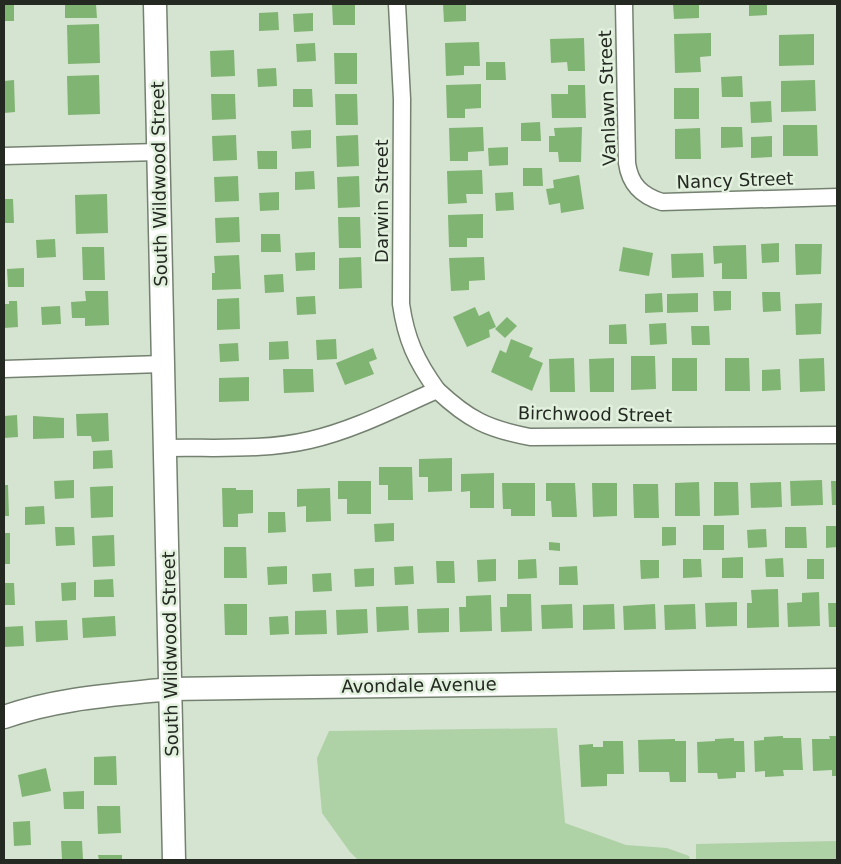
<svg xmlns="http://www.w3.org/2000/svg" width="841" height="864" font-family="'DejaVu Sans',sans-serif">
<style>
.green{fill:#afd1a6}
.building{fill:#80b472}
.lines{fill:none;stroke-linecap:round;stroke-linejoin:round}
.street-casing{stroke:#748170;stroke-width:19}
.secondary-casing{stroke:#748170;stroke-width:25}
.street{stroke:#fff;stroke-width:16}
.secondary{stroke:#fff;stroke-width:22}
.labels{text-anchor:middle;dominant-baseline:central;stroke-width:5;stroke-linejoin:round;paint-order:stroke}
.street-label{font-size:18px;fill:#242922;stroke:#e2f1de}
</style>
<rect width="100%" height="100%" fill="#d5e4d1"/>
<g class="green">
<path d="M 557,728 L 565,823 L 626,845 L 667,848 L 689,856 L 690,860 L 358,860 L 350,852 L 322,813 L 317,758 L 329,731 Z"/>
<path d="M 837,841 L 837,860 L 696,860 L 696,844 Z"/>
</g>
<g class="building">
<rect x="4" y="4" width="10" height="17"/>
<path d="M 65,4 L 96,4 L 97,18 L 65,18 Z"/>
<path d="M 332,4 L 355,4 L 355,25 L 333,25 Z"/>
<path d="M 443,4 L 466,4 L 466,21 L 444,22 Z"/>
<path d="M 673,4 L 699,4 L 699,18 L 674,19 Z"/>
<path d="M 749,4 L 767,4 L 767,15 L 749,16 Z"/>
<path d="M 278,12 L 279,30 L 259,31 L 259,13 Z"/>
<path d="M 313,13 L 313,31 L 294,32 L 293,14 Z"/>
<path d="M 99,24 L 100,63 L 68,64 L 67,25 Z"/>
<path d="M 711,33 L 711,56 L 700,57 L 701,72 L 675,73 L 674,34 Z"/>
<path d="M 814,34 L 814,65 L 779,66 L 779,35 Z"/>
<path d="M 584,38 L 585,71 L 568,71 L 567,62 L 551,63 L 550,39 Z"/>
<path d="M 479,42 L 480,66 L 464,66 L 464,75 L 446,76 L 445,43 Z"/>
<path d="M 315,43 L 316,61 L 297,62 L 296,44 Z"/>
<path d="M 234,50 L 235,76 L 211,77 L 210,51 Z"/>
<path d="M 334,53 L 357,53 L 357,84 L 335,84 Z"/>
<path d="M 486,62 L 505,62 L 506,80 L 486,80 Z"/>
<path d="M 276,68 L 277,86 L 258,87 L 257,69 Z"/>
<path d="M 99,75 L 100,114 L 68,115 L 67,76 Z"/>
<path d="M 742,76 L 743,97 L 722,97 L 721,77 Z"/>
<path d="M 14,80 L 15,112 L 4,113 L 4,81 Z"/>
<path d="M 815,80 L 816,111 L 781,112 L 781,81 Z"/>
<path d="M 481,84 L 481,108 L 465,109 L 465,118 L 447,118 L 446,85 Z"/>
<path d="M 568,85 L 585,85 L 586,118 L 552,118 L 551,94 L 568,94 Z"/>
<rect x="674" y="88" width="25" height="31"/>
<path d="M 293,89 L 312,89 L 313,107 L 293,107 Z"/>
<path d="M 211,94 L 235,94 L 236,119 L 212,120 Z"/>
<path d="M 335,94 L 357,94 L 358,125 L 336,125 Z"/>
<path d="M 771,101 L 772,122 L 751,123 L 750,102 Z"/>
<path d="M 540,122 L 541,141 L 521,141 L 521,123 Z"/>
<path d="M 783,125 L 817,125 L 818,156 L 783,156 Z"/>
<path d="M 483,127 L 484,151 L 468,152 L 468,161 L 450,161 L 449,128 Z"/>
<path d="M 582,127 L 581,162 L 559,162 L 558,152 L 549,152 L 549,136 L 555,136 L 554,128 Z"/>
<path d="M 721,127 L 742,127 L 743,147 L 721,148 Z"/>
<path d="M 700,128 L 701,159 L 675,159 L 675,129 Z"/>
<path d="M 311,130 L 311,148 L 292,149 L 291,131 Z"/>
<path d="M 236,135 L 237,160 L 213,161 L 212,136 Z"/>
<path d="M 358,135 L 359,166 L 337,167 L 336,136 Z"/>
<path d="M 772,136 L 772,157 L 751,158 L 751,137 Z"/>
<path d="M 508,147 L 508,165 L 489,166 L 488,148 Z"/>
<path d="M 257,151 L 277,151 L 277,169 L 258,169 Z"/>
<path d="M 523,168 L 542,168 L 543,186 L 523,186 Z"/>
<path d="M 482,170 L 483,194 L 466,194 L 467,203 L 448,204 L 447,171 Z"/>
<path d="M 314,171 L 315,189 L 295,190 L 295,172 Z"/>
<path d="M 579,175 L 584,209 L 561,213 L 560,203 L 549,205 L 546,189 L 554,188 L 553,180 Z"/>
<path d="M 238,176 L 239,201 L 215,202 L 214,177 Z"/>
<path d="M 359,176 L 360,207 L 338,208 L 337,177 Z"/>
<path d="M 279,192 L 279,210 L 260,211 L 259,193 Z"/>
<path d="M 513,192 L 514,210 L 496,211 L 495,193 Z"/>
<path d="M 107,194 L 108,233 L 76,234 L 75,195 Z"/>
<path d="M 4,199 L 13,199 L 14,223 L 4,223 Z"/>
<path d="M 483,214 L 483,238 L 467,238 L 467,247 L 449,247 L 448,215 Z"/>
<path d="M 239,217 L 240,242 L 216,243 L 215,218 Z"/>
<path d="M 338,217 L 360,217 L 361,248 L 339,248 Z"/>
<path d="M 261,234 L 280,234 L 281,252 L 261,252 Z"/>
<path d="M 55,239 L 56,257 L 37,258 L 36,240 Z"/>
<path d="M 779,243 L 779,262 L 762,263 L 761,244 Z"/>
<path d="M 795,244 L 822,244 L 821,274 L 796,275 Z"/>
<path d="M 746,245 L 747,279 L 722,279 L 722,263 L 714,264 L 713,246 Z"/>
<path d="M 82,247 L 104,247 L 105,280 L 83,280 Z"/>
<path d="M 623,247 L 653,253 L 649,276 L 619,271 Z"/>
<path d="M 315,252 L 315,270 L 296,271 L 295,253 Z"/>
<path d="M 703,253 L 704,277 L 672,278 L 671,254 Z"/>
<path d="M 239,255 L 241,289 L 212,290 L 212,273 L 215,273 L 214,256 Z"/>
<path d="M 361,257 L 362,288 L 339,289 L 339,258 Z"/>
<path d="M 484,257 L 485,280 L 469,281 L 469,290 L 451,291 L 449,258 Z"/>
<path d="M 24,268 L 24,287 L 8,287 L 7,269 Z"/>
<path d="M 283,274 L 284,292 L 265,293 L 264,275 Z"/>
<path d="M 85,291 L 108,291 L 109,325 L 85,326 L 85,318 L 72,318 L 71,302 L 86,301 Z"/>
<path d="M 713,291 L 731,291 L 731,310 L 714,311 Z"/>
<path d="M 762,292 L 780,292 L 781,311 L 763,312 Z"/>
<path d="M 662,293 L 663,312 L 645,313 L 645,294 Z"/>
<path d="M 698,293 L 698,312 L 667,313 L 667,294 Z"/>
<path d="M 315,296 L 316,314 L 297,315 L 296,297 Z"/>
<path d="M 239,298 L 240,329 L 217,330 L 217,299 Z"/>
<path d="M 9,301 L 17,301 L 18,327 L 4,328 L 4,304 L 9,304 Z"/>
<path d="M 822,303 L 821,334 L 796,335 L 795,304 Z"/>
<path d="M 60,306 L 61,324 L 42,325 L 41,307 Z"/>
<path d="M 475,307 L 479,316 L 489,311 L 496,327 L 489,330 L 490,337 L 467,347 L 453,317 Z"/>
<path d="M 507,317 L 517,326 L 505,338 L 495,329 Z"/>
<path d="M 666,323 L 667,344 L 650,345 L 649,324 Z"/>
<path d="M 626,324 L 627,344 L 609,344 L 609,325 Z"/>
<path d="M 691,326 L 709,326 L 710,345 L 692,345 Z"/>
<path d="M 336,339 L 337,359 L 317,360 L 316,340 Z"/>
<path d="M 511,339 L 533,348 L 529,357 L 543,363 L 532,391 L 491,372 L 500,350 L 506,353 Z"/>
<path d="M 288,341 L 289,359 L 269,360 L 269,342 Z"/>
<path d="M 238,343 L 239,361 L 220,362 L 219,344 Z"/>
<path d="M 373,348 L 377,359 L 369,362 L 374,374 L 345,385 L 336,363 Z"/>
<path d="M 631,356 L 655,356 L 656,389 L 631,390 Z"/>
<path d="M 574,358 L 575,392 L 550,392 L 549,359 Z"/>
<path d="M 614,358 L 614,392 L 590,392 L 589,359 Z"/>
<rect x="672" y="358" width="25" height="33"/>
<path d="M 725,358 L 749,358 L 750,391 L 725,391 Z"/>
<path d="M 824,358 L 825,391 L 800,392 L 799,359 Z"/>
<path d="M 283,369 L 313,369 L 314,392 L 284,393 Z"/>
<path d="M 780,369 L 781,390 L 762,391 L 762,370 Z"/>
<path d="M 249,377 L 249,401 L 219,402 L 219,378 Z"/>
<path d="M 108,413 L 109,441 L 92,442 L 91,436 L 77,436 L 76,414 Z"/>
<path d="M 17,415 L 18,437 L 4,438 L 4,416 Z"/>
<path d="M 33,416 L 64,418 L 64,438 L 33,439 Z"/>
<path d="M 112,450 L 113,468 L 93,469 L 93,451 Z"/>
<path d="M 452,458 L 452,491 L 428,492 L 428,477 L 419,477 L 419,459 Z"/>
<path d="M 379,467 L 412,467 L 413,500 L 388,500 L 388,485 L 379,485 Z"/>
<path d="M 494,473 L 494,508 L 470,508 L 470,491 L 461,492 L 461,474 Z"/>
<path d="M 74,480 L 74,498 L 55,499 L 54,481 Z"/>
<path d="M 822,480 L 823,505 L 791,506 L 790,481 Z"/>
<path d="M 338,481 L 371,481 L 371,514 L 347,514 L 347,499 L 338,499 Z"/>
<path d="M 831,481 L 837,481 L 837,505 L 832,505 Z"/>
<path d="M 699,482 L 700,516 L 675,516 L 675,483 Z"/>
<path d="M 714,482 L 738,482 L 739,515 L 714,516 Z"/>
<path d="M 781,482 L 782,507 L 751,508 L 750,483 Z"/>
<path d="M 502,483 L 535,483 L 535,516 L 511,516 L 511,509 L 503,509 Z"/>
<path d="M 546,483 L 575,483 L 577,517 L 552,517 L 551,501 L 546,501 Z"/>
<path d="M 592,483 L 617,483 L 617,516 L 593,517 Z"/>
<path d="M 633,484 L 658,484 L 659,518 L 634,518 Z"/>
<path d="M 4,485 L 8,485 L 9,516 L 4,516 Z"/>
<path d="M 113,486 L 113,517 L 91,518 L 90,487 Z"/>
<path d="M 222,488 L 236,488 L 236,490 L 253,490 L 253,513 L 238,514 L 238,527 L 223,527 Z"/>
<path d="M 330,488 L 331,521 L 306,522 L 306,506 L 297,507 L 297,489 Z"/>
<path d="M 44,506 L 45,524 L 25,525 L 25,507 Z"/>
<path d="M 268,512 L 285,512 L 286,532 L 268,533 Z"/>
<path d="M 394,523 L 394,541 L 375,542 L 374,524 Z"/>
<rect x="703" y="525" width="21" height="25"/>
<path d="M 826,526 L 837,526 L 837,547 L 826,548 Z"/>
<path d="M 55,527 L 74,527 L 75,545 L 56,546 Z"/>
<path d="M 662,527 L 676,527 L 676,545 L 662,546 Z"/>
<path d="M 785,527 L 806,527 L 807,548 L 785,548 Z"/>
<path d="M 766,529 L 767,547 L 748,548 L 747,530 Z"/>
<rect x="4" y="533" width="6" height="31"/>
<path d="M 114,535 L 115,566 L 93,567 L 92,536 Z"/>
<path d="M 549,542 L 560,543 L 560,551 L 549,550 Z"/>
<path d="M 224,547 L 246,547 L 247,578 L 224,578 Z"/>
<path d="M 743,557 L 743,578 L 722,578 L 722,558 Z"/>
<path d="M 783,558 L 784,577 L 766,577 L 765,559 Z"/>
<path d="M 496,559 L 496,581 L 478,582 L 477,560 Z"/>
<path d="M 536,559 L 537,578 L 518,579 L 518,560 Z"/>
<path d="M 683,559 L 701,559 L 702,577 L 683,578 Z"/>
<rect x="807" y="559" width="17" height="20"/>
<path d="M 640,560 L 659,560 L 659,578 L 641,579 Z"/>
<path d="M 436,561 L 454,561 L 455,583 L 437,583 Z"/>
<path d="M 287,566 L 287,584 L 268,585 L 267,567 Z"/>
<path d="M 413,566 L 414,584 L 395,585 L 394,567 Z"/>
<path d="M 577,566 L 578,585 L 559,585 L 559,567 Z"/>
<path d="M 374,568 L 374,586 L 355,587 L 354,569 Z"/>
<path d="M 331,573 L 332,591 L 313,592 L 312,574 Z"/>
<path d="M 113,579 L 114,597 L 94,597 L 94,580 Z"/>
<path d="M 76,582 L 76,600 L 62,601 L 61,583 Z"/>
<path d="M 4,583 L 14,583 L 15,605 L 4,605 Z"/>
<path d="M 778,589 L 779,627 L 747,628 L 747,603 L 752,603 L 751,590 Z"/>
<path d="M 819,592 L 820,626 L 788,627 L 787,603 L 802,602 L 802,593 Z"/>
<path d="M 507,594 L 531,594 L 532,631 L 501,632 L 500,607 L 507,607 Z"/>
<path d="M 491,595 L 492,631 L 460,632 L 459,607 L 466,607 L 466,596 Z"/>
<path d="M 737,602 L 737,626 L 706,627 L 705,603 Z"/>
<path d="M 828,603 L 837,603 L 837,627 L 829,627 Z"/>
<path d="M 224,604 L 247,604 L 247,635 L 225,635 Z"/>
<path d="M 572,604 L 573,628 L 542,629 L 541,605 Z"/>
<path d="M 614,604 L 615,629 L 583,630 L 583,605 Z"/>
<path d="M 655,604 L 656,629 L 624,630 L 623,606 Z"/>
<path d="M 695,604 L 696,629 L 665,630 L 664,605 Z"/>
<path d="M 408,606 L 409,630 L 377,632 L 376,607 Z"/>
<path d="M 449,608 L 449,632 L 418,633 L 417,609 Z"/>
<path d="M 367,609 L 368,633 L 337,635 L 336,610 Z"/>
<path d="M 326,610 L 327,634 L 295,635 L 295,611 Z"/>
<path d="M 115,616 L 116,636 L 83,638 L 82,618 Z"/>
<path d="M 288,616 L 289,634 L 270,635 L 269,617 Z"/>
<path d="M 67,620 L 68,640 L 36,642 L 35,621 Z"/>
<path d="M 23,626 L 24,646 L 4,647 L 4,627 Z"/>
<path d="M 783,736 L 783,738 L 801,738 L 803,770 L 783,770 L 784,776 L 765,777 L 765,771 L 755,772 L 754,741 L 764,740 L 764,737 Z"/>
<path d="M 829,736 L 837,736 L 837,776 L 832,776 L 832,770 L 813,771 L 812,739 L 830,739 Z"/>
<path d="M 734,738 L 734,741 L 744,741 L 745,772 L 736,772 L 736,778 L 718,779 L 717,773 L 698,773 L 697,742 L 715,741 L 715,739 Z"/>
<path d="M 675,739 L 675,741 L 686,741 L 686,782 L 670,782 L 669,772 L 639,772 L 638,740 Z"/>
<path d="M 603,741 L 623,741 L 624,774 L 607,774 L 607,786 L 581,787 L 579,745 L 593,744 L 593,747 L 603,747 Z"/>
<path d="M 116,756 L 117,785 L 94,785 L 94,757 Z"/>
<path d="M 46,768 L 51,791 L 22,797 L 18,775 Z"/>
<path d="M 84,791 L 84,809 L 64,809 L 63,792 Z"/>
<path d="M 97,806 L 120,806 L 121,833 L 98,834 Z"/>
<path d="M 30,821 L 31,845 L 14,846 L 13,822 Z"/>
<path d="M 61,841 L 82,841 L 83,859 L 62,859 Z"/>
<path d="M 98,855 L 122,855 L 122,860 L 99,860 Z"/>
</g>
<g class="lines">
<defs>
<g id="street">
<path d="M 397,4 L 402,99 L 401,304 C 406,339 416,361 437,390"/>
<path d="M 624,4 L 627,163 C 630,185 642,196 662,202 L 837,197"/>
<path d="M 4,156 L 159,152"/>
<path d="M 4,369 L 162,364"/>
<path d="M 166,448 C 213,447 263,451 310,440 C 354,430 396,408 437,390 C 469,420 488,429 530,437 L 837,435"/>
</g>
<g id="secondary">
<path d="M 155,4 L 174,860"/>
<path d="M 4,717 C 58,698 114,695 170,689 L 837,680"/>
</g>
</defs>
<use href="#street" class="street-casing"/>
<use href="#secondary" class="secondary-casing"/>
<use href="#street" class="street"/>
<use href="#secondary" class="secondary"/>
</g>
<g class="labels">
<g class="street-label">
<text transform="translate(607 98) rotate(-92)">Vanlawn Street</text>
<text transform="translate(735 180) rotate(-2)">Nancy Street</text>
<text transform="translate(159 184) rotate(-91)">South Wildwood Street</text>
<text transform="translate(381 201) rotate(-90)">Darwin Street</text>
<text transform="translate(595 414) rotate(1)">Birchwood Street</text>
<text transform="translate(170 654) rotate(-91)">South Wildwood Street</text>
<text transform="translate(419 685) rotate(-1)">Avondale Avenue</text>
</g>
</g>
<rect width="841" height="864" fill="none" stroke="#242922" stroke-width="10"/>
</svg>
